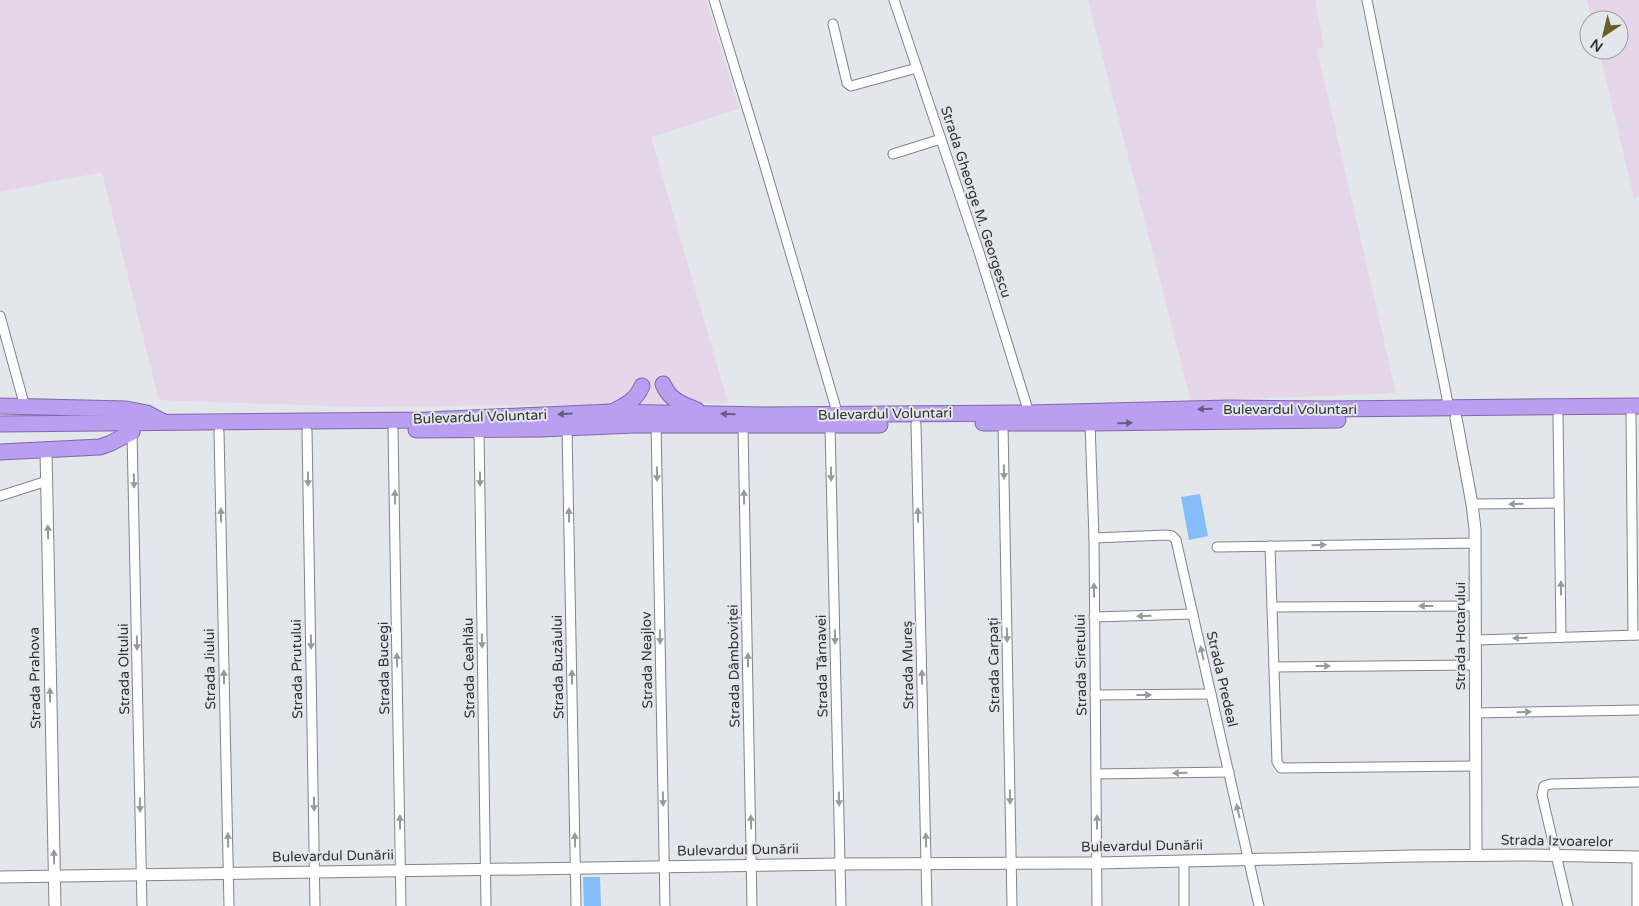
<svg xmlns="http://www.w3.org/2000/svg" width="1639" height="906" font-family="'Varela Round',sans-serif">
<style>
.commercial{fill:#e5d6e9}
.pitch{fill:#84bdf8}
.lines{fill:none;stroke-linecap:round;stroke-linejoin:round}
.minor-casing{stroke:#818487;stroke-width:11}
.tertiary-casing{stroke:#818487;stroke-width:13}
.trunk-casing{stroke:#7f68ab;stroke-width:17}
.minor{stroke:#fff;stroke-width:9}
.tertiary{stroke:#fff;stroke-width:11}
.trunk{stroke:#ba9eef;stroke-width:15}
.oneway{fill:#685e7f}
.oneway2{fill:#98999a}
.labels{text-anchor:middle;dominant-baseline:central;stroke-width:4;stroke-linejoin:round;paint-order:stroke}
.street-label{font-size:14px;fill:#323334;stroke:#e3e6ea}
</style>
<rect width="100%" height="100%" fill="#e3e6ea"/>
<g class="commercial">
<path d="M 0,0 L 706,0 L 739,109 L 651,137 L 728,403 L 360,407 L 159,400 L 102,172 L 0,192 Z"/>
<path d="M 1088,0 L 1315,0 L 1324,47 L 1317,49 L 1396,393 L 1191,401 Z"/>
<path d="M 1587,0 L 1639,0 L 1639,197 L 1634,198 L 1599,50 L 1619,50 L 1619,20 L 1592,20 Z"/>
</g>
<g class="pitch">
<path d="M 1200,494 L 1208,536 L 1189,540 L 1181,497 Z"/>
<path d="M 583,877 L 600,877 L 601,906 L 584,906 Z"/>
</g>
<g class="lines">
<defs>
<g id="minor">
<path d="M 714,0 L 763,160 L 838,415"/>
<path d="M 894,0 L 979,252 L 1029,413"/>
<path d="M 1367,0 L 1449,408"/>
<path d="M 833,24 L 847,83 L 851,86 L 917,68"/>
<path d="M 893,154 L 941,139"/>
<path d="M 0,316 L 25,407"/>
<path d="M 1631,415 L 1633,635"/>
<path d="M 1558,416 L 1561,637"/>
<path d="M 656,421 L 665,906"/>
<path d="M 1090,423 L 1094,538 L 1097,906"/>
<path d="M 916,424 L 927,906"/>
<path d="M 1003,424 L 1012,906"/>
<path d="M 743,426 L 752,906"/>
<path d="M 830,426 L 841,906"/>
<path d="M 567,428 L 576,906"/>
<path d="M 393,430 L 401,906"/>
<path d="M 479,430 L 486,906"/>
<path d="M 307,431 L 315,906"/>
<path d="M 132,432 L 142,906"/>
<path d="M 219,432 L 229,906"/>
<path d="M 0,496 L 47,481"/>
<path d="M 1472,504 L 1559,503"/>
<path d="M 1094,538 L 1166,535 L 1172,536 L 1176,540 L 1259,906"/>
<path d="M 1270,546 L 1277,762 L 1281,768 L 1476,766"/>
<path d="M 1217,547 L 1475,543"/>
<path d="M 1272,607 L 1475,606"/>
<path d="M 1094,617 L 1193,614"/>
<path d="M 1475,640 L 1639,635"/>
<path d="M 1274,667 L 1475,665"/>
<path d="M 1095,695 L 1211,694"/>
<path d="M 1475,713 L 1639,710"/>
<path d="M 1096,774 L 1229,772"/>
<path d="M 1637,857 L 1637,906"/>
<path d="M 1184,861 L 1184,906"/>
<path d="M 1568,906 L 1542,795 L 1544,786 L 1551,784 L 1639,782"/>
</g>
<g id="tertiary">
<path d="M 1456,418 L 1472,504 L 1475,529 L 1476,855"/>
<path d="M 46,450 L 55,906"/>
<path d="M 0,877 L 840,864 L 1097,863 L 1412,856 L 1530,855 L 1639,857"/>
</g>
<g id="trunk">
<path d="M 663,384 C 670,400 681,404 697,410"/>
<path d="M 0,406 L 126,409 L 147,413 L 162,421"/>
<path d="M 612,412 C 626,405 636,400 642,386"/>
<path d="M 983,423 L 1090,423 L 1338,420"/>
<path d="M 0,424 L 426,420 L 611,412 L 765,415 L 1029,413 L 1229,408 L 1330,409 L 1639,406"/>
<path d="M 416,430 L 540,429 L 634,425 L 880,425"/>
<path d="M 0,452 L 100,447 L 111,443 L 132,432"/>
</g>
</defs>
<use href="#minor" class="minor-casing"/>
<use href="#tertiary" class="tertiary-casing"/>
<use href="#trunk" class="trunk-casing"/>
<use href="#minor" class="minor"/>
<use href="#tertiary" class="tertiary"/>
<use href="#trunk" class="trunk"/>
</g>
<defs><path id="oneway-solid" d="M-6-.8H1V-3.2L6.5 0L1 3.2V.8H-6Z" transform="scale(1.25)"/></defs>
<g class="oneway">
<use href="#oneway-solid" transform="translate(1205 409) rotate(179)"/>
<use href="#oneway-solid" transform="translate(565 414) rotate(177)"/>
<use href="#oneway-solid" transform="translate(728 414) rotate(-178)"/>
<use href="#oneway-solid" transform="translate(1125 423) rotate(-1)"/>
</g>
<g class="oneway2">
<use href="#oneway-solid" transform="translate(1004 472) rotate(89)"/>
<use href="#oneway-solid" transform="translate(657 474) rotate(89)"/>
<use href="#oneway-solid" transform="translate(831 474) rotate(89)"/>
<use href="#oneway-solid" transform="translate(308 479) rotate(89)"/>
<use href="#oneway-solid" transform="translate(480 479) rotate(89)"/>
<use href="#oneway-solid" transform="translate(134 481) rotate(89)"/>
<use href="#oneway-solid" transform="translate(395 497) rotate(-91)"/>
<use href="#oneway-solid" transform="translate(744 497) rotate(-91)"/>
<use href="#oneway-solid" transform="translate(1516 504) rotate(179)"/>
<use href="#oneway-solid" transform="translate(221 515) rotate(-91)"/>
<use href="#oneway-solid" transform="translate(569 515) rotate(-91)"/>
<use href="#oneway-solid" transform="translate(918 515) rotate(-91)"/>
<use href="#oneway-solid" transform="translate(48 532) rotate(-91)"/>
<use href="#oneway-solid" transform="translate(1319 545) rotate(-1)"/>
<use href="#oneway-solid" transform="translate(1561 588) rotate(-91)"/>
<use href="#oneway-solid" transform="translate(1094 590) rotate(-90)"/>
<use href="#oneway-solid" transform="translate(1426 606) rotate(180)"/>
<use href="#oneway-solid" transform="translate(1144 616) rotate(178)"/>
<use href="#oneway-solid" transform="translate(1007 635) rotate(89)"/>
<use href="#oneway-solid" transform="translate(660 637) rotate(89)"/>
<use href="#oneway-solid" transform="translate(835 637) rotate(89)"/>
<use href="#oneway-solid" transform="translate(1520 638) rotate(178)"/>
<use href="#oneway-solid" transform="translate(482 641) rotate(89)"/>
<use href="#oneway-solid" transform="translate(311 642) rotate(89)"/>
<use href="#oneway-solid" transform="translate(137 643) rotate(89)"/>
<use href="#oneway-solid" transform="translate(1202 653) rotate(-103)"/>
<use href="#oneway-solid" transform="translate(397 660) rotate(-91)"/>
<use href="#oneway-solid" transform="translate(748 660) rotate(-91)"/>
<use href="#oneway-solid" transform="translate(1323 666)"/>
<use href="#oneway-solid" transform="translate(224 677) rotate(-91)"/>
<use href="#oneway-solid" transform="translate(572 677) rotate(-91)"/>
<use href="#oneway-solid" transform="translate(922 677) rotate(-91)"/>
<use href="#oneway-solid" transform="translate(50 695) rotate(-91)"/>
<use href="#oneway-solid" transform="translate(1144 695)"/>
<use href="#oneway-solid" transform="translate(1524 712) rotate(-1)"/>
<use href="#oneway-solid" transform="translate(1180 773) rotate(179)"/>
<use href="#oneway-solid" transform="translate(1010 797) rotate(89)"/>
<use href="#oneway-solid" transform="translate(663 799) rotate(89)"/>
<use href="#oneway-solid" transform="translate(839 799) rotate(89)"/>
<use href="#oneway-solid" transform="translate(314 804) rotate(89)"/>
<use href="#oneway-solid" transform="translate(140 805) rotate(89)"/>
<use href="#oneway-solid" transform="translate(1238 811) rotate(-103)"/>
<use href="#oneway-solid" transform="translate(400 822) rotate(-91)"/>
<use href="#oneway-solid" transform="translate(751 822) rotate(-91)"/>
<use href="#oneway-solid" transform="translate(1097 822) rotate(-90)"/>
<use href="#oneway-solid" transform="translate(228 840) rotate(-91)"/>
<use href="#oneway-solid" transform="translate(575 840) rotate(-91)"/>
<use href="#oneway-solid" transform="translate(926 840) rotate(-91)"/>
<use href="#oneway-solid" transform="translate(54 857) rotate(-91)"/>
</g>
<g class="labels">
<g class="street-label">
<text transform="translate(976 202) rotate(72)">Strada Gheorge M. Georgescu</text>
<text x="1290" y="409">Bulevardul Voluntari</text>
<text transform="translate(885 414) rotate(-1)">Bulevardul Voluntari</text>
<text transform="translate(480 417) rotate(-2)">Bulevardul Voluntari</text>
<text transform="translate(1460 636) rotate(-90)">Strada Hotarului</text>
<text transform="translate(647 660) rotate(-91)">Strada Neajlov</text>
<text transform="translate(908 665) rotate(-91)">Strada Mureș</text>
<text transform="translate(994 665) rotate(-91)">Strada Carpați</text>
<text transform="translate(1081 665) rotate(-91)">Strada Siretului</text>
<text transform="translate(734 666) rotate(-91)">Strada Dâmboviței</text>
<text transform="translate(822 666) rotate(-91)">Strada Târnavei</text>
<text transform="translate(558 667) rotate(-91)">Strada Buzăului</text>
<text transform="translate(384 668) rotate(-91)">Strada Bucegi</text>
<text transform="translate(469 668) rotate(-91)">Strada Ceahlău</text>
<text transform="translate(124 669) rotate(-91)">Strada Oltului</text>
<text transform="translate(210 669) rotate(-91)">Strada Jiului</text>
<text transform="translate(297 669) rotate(-91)">Strada Prutului</text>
<text transform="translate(35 678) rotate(-91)">Strada Prahova</text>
<text transform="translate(1222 679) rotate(77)">Strada Predeal</text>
<text transform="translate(1557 841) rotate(1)">Strada Izvoarelor</text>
<text transform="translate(1142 846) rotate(-1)">Bulevardul Dunării</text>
<text transform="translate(738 850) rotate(-1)">Bulevardul Dunării</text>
<text transform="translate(333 856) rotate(-1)">Bulevardul Dunării</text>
</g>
</g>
<g transform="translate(1604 35) rotate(215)"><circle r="24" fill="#e3e6ea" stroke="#9c9ea1"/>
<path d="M0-4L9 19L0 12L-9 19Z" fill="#6c5d2a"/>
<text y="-8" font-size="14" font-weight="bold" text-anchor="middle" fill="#323334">N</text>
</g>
</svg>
